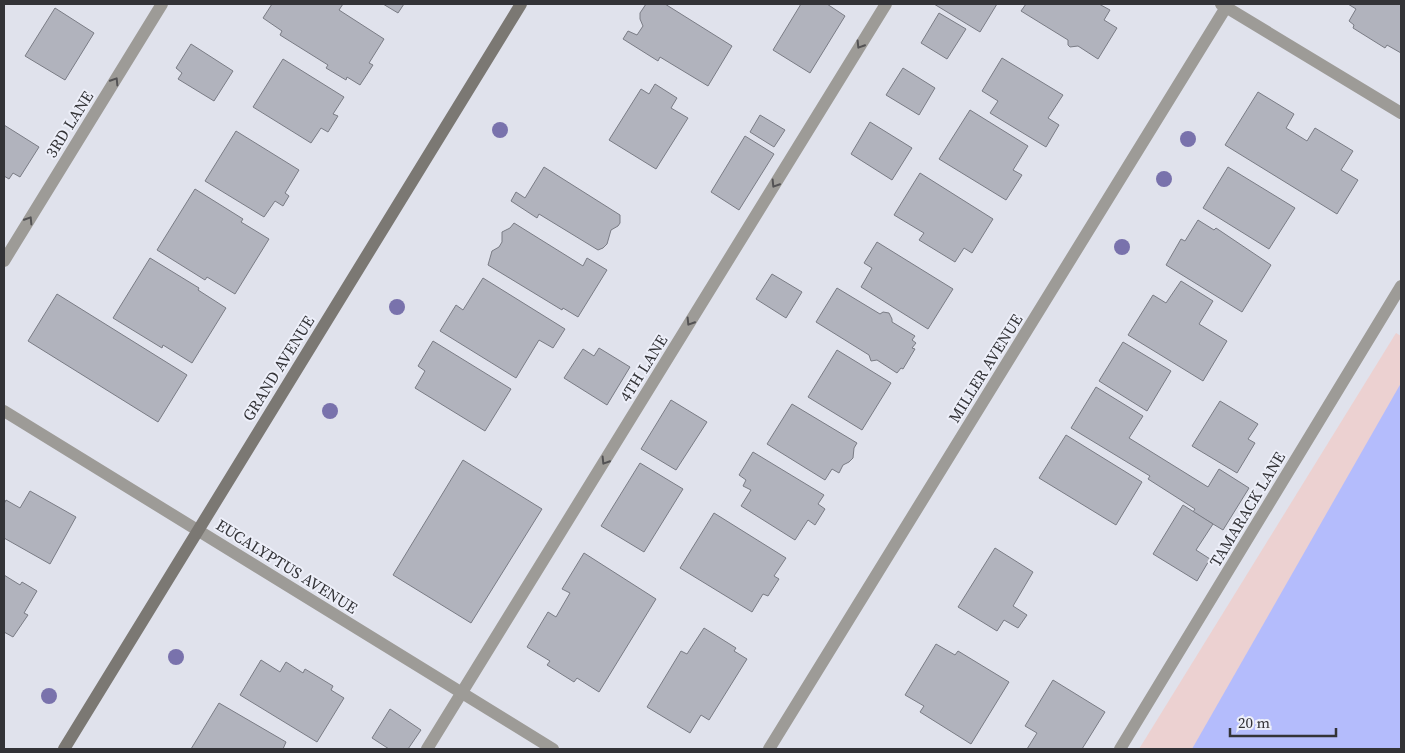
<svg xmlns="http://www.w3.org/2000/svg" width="1405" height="753" font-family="'Source Serif 4',serif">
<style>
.education{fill:#ecd1d1}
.green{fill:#b4bcfc}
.building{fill:#b1b3bd;stroke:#7a7c85}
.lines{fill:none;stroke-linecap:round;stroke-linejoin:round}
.service{stroke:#9d9b97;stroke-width:12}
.minor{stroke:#9d9b97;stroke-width:12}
.secondary{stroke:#7b7873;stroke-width:12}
.tree{fill:#7972ac}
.oneway{stroke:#535254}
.labels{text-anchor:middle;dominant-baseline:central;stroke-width:4;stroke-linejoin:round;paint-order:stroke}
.street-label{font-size:16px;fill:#333337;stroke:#edeff9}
</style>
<rect width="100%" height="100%" fill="#e0e2ec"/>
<path class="education" d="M 1396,333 L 1401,336 L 1401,749 L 1139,749 Z"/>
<path class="green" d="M 1401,383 L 1401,749 L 1192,749 Z"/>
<g class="building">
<path d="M 272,4 L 343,4 L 339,10 L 384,39 L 369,63 L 373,65 L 360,85 L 347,77 L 346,80 L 326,68 L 328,65 L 280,35 L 282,31 L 263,18 Z"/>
<path d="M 383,4 L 404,4 L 398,13 Z"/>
<path d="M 646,4 L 665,4 L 732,46 L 708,86 L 660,57 L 658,61 L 623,39 L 628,31 L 637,35 L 643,26 L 640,19 L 640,13 Z"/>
<path d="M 801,4 L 827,4 L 845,16 L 810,73 L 773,50 Z"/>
<path d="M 934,4 L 997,4 L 980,32 Z"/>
<path d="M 1026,4 L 1099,4 L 1110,10 L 1104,20 L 1117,28 L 1098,59 L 1078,46 L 1070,47 L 1068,45 L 1068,40 L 1021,11 Z"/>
<path d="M 1348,4 L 1401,4 L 1401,53 L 1387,45 L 1385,48 L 1353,28 L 1354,25 L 1349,21 L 1356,9 Z"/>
<path d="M 55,8 L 94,33 L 65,80 L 25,56 Z"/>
<path d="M 939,13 L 966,29 L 947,59 L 921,43 Z"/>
<path d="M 191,44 L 233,71 L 214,101 L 178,79 L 182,73 L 176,68 Z"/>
<path d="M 1002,58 L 1063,95 L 1048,118 L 1059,125 L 1046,147 L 990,113 L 998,101 L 982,91 Z"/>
<path d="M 283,59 L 344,97 L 333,114 L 338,116 L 328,132 L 321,128 L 311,143 L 253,107 Z"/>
<path d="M 903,68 L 935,88 L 919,115 L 886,95 Z"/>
<path d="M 655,84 L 677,98 L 671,108 L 688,118 L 656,169 L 609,140 L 641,89 L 649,94 Z"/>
<path d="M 1258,92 L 1294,114 L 1286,128 L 1307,141 L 1315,128 L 1353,151 L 1341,170 L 1358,180 L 1337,214 L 1225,145 Z"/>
<path d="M 970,110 L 1028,146 L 1013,170 L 1022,175 L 1006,200 L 939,159 Z"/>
<path d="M 760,115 L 785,130 L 774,147 L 750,132 Z"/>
<path d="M 870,122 L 912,148 L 892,180 L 851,154 Z"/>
<path d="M 4,125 L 39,147 L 20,177 L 13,173 L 9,179 L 4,176 Z"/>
<path d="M 236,131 L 299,170 L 285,193 L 289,196 L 283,206 L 275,201 L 264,217 L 205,181 Z"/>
<path d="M 745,136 L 774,154 L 739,210 L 711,192 Z"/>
<path d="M 544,167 L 620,215 L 620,223 L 618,226 L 611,230 L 607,244 L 603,248 L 598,250 L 539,214 L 537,218 L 511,201 L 516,192 L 525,198 Z"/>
<path d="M 1228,167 L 1295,208 L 1269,249 L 1203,208 Z"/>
<path d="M 920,173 L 993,219 L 972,253 L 964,248 L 955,262 L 919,240 L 924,233 L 894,215 Z"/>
<path d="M 195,189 L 243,219 L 241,222 L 269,239 L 235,294 L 207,277 L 205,280 L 157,250 Z"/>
<path d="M 1198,220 L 1214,230 L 1216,228 L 1271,265 L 1242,312 L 1166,265 L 1181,239 L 1185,241 Z"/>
<path d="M 514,223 L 583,266 L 587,258 L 607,270 L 578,317 L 563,308 L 562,310 L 488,265 L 492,251 L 499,247 L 502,242 L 502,232 L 510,228 Z"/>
<path d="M 877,242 L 953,289 L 928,329 L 861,287 L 872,268 L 864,263 Z"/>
<path d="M 150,258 L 199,288 L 198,290 L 226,308 L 192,363 L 163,345 L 162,348 L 113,318 Z"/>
<path d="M 772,274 L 802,292 L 786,318 L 756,299 Z"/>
<path d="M 483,278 L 565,329 L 553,348 L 539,340 L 516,378 L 440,331 L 456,305 L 463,310 Z"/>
<path d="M 1181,281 L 1213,301 L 1199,324 L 1227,341 L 1203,381 L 1128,335 L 1153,295 L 1166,303 Z"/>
<path d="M 837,288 L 880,314 L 883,312 L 889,313 L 892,319 L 892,322 L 915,336 L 912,340 L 916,343 L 912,348 L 915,349 L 903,369 L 901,368 L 897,373 L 877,360 L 871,361 L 869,355 L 816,322 Z"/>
<path d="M 57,294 L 187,375 L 158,422 L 28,341 Z"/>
<path d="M 433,341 L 511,389 L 485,431 L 415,388 L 425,371 L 418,366 Z"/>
<path d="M 1123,342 L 1171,371 L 1147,411 L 1099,381 Z"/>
<path d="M 599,348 L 630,367 L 607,405 L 564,378 L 583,349 L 594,356 Z"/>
<path d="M 837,350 L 891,383 L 862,430 L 808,397 Z"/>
<path d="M 1096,387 L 1143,416 L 1129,438 L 1208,487 L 1219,469 L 1249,488 L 1223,530 L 1193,512 L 1195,509 L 1148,479 L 1150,476 L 1071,428 Z"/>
<path d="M 671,400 L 707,422 L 676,470 L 641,449 Z"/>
<path d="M 1220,401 L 1258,424 L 1248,439 L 1255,443 L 1237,473 L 1192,446 Z"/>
<path d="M 792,404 L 857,443 L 854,448 L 853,458 L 849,462 L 843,465 L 839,473 L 832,469 L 825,480 L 767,444 Z"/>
<path d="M 1066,435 L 1142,482 L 1116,525 L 1039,478 Z"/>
<path d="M 753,452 L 824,495 L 818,504 L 825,509 L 815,525 L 808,520 L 795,540 L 741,506 L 751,490 L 743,486 L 746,480 L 739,475 Z"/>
<path d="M 463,460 L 542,509 L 471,623 L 393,575 Z"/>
<path d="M 640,463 L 683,489 L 644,552 L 601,526 Z"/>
<path d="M 30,491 L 76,517 L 50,564 L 4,538 L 4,504 L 6,500 L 20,508 Z"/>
<path d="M 1183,505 L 1213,524 L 1196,550 L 1210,559 L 1197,581 L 1153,554 Z"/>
<path d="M 714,513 L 786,558 L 774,576 L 779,579 L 768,596 L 763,594 L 752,612 L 680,568 Z"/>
<path d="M 995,548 L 1033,572 L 1013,606 L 1027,615 L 1018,628 L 1004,620 L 997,631 L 958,607 Z"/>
<path d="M 584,553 L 656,599 L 599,692 L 577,678 L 574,682 L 547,665 L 550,661 L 527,647 L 548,612 L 556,617 L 570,593 L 562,589 Z"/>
<path d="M 4,575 L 20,585 L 22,582 L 37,591 L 24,613 L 28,615 L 13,637 L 4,632 Z"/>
<path d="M 704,628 L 736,648 L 734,651 L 747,659 L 709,720 L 701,715 L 690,733 L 647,707 L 681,651 L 687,654 Z"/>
<path d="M 936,644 L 955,655 L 958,651 L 1009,682 L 971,744 L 920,712 L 924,706 L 905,695 Z"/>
<path d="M 261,660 L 280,672 L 286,662 L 303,673 L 305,669 L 333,686 L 331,690 L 344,698 L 317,742 L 240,695 Z"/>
<path d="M 1053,680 L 1105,712 L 1082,749 L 1027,749 L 1037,733 L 1025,726 Z"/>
<path d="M 219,703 L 286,742 L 283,749 L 191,749 Z"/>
<path d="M 390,709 L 421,730 L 408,749 L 389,749 L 372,738 Z"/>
</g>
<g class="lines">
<g class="service">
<path d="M 4,261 L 162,4"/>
<path d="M 427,749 L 886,4"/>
<path d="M 1120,749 L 1401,286"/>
</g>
<g class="minor">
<path d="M 1221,4 L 1401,113"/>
<path d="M 4,411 L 553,749"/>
<path d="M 769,749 L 1228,4"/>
</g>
<path class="secondary" d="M 64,749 L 521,4"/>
</g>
<g class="tree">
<circle cx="500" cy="130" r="8"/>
<circle cx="1188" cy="139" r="8"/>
<circle cx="1164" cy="179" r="8"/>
<circle cx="1122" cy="247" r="8"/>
<circle cx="397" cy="307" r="8"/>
<circle cx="330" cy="411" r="8"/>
<circle cx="176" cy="657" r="8"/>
<circle cx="49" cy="696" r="8"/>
</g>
<defs><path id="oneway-chevron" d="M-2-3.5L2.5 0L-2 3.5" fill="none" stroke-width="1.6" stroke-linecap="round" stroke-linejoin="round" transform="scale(1.25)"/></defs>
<g class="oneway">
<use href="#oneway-chevron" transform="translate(860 45) rotate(122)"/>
<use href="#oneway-chevron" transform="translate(115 81) rotate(-58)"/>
<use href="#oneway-chevron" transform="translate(775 184) rotate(122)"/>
<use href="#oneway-chevron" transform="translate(29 220) rotate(-58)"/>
<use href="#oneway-chevron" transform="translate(690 322) rotate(122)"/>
<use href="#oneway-chevron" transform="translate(605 461) rotate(122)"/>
</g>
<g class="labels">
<g class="street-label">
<text transform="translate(69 124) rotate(-58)">3RD LANE</text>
<text transform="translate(278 368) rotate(-58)">GRAND AVENUE</text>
<text transform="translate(643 368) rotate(-58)">4TH LANE</text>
<text transform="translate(985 368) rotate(-58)">MILLER AVENUE</text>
<text transform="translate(1247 509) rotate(-59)">TAMARACK LANE</text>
<text transform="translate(287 566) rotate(32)">EUCALYPTUS AVENUE</text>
</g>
</g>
<rect width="1405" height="753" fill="none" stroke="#333337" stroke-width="10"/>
<path d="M1230 728v8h106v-8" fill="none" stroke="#333337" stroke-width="2.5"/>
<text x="1238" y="728" font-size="15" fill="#333337" stroke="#edeff9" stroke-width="4" paint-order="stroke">20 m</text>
</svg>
